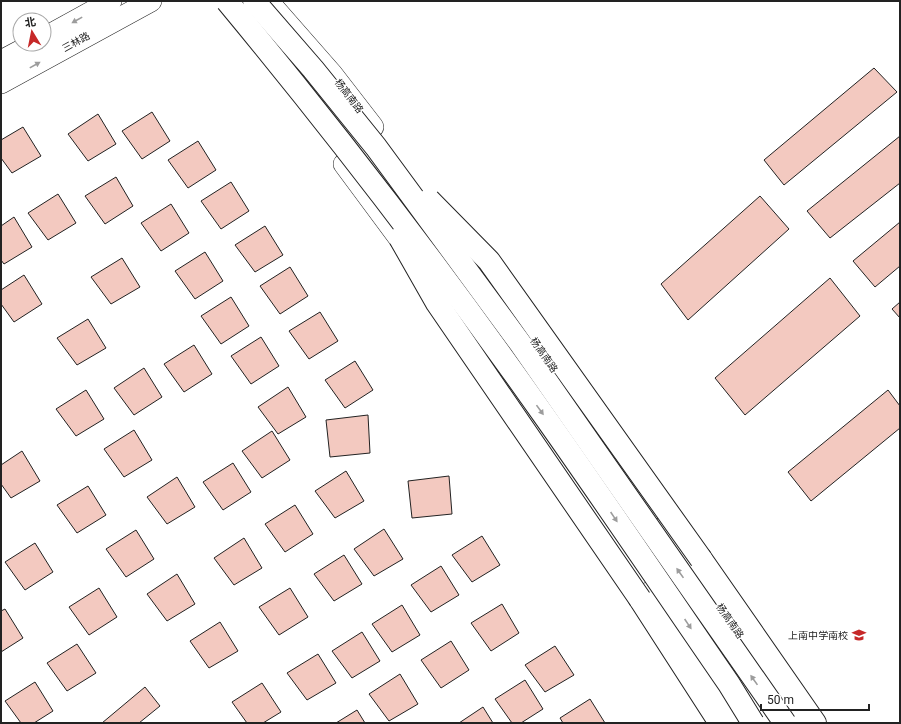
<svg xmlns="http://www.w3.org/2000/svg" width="901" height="724" font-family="Roboto,'Noto Sans SC',sans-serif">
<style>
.building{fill:#f3c9c0;stroke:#222}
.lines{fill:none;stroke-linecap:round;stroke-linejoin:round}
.major-casing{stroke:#222;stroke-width:22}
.highway-casing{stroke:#222;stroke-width:24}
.major{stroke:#fff;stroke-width:21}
.highway{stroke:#fff;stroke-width:22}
.highway-bridge-casing{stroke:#222;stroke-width:24;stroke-linecap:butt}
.highway-bridge{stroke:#fff;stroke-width:22}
.oneway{fill:#9c9c9c}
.labels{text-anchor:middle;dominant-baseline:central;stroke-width:3;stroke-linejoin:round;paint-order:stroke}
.street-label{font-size:10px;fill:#222;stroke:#fff}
.poi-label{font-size:10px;fill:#222;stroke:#fff;text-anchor:end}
</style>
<rect width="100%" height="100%" fill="#fff"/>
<g class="building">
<path d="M 874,68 L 897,92 L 784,185 L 764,160 Z"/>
<path d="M 152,112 L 170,141 L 142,159 L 122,131 Z"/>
<path d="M 98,114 L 116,144 L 88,161 L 68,134 Z"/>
<path d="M 23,127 L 41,156 L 12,173 L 1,158 L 1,140 Z"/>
<path d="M 900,136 L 900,183 L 830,238 L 807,211 Z"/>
<path d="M 198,141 L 216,170 L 188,188 L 168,160 Z"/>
<path d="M 116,177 L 133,206 L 105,224 L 85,196 Z"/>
<path d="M 231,182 L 249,211 L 221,229 L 201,201 Z"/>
<path d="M 58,194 L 76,223 L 48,240 L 28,213 Z"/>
<path d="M 760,196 L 789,229 L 688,320 L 661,284 Z"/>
<path d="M 171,204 L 189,233 L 161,251 L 141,223 Z"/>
<path d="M 14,217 L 32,247 L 4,264 L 1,260 L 1,226 Z"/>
<path d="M 900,222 L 900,266 L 875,287 L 853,261 Z"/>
<path d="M 265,226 L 283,255 L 255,272 L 235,245 Z"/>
<path d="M 205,252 L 223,281 L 195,299 L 175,271 Z"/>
<path d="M 122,258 L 140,287 L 111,304 L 91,277 Z"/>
<path d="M 290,267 L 308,296 L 280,314 L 260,286 Z"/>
<path d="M 24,275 L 42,304 L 14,322 L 1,304 L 1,290 Z"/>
<path d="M 830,278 L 860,316 L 745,415 L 715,378 Z"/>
<path d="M 231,297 L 249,326 L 221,344 L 201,316 Z"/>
<path d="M 900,302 L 900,318 L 892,309 Z"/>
<path d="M 320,312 L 338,341 L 309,359 L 289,331 Z"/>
<path d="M 88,319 L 106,348 L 77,365 L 57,338 Z"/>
<path d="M 261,337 L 279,366 L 251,384 L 231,356 Z"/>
<path d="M 194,345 L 212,374 L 184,392 L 164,364 Z"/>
<path d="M 355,361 L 373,390 L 345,408 L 325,380 Z"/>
<path d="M 144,368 L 162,397 L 134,415 L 114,388 Z"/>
<path d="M 288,387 L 306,417 L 278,434 L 258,407 Z"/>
<path d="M 86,390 L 104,419 L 76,436 L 56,409 Z"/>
<path d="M 888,390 L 900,406 L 900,428 L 811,501 L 788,472 Z"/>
<path d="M 368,415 L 370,453 L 330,457 L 326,420 Z"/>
<path d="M 134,430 L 152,460 L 124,477 L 104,449 Z"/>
<path d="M 272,431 L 290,460 L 262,478 L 242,451 Z"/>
<path d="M 22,451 L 40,481 L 11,498 L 1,484 L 1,465 Z"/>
<path d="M 233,463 L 251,492 L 223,510 L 203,482 Z"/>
<path d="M 346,471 L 364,501 L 335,518 L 315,491 Z"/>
<path d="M 449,476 L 452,514 L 412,518 L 408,481 Z"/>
<path d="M 177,477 L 195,507 L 167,524 L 147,497 Z"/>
<path d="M 88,486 L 106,515 L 77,533 L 57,505 Z"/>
<path d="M 295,505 L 313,534 L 285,552 L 265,524 Z"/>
<path d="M 384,529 L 403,559 L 374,576 L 354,549 Z"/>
<path d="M 136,530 L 154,559 L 126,577 L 106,549 Z"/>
<path d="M 482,536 L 500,565 L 472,582 L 452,555 Z"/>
<path d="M 244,538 L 262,568 L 234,585 L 214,558 Z"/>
<path d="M 35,543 L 53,572 L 25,590 L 5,562 Z"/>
<path d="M 344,555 L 362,584 L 334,601 L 314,574 Z"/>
<path d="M 441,566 L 459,595 L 431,612 L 411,585 Z"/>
<path d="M 177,574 L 195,604 L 167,621 L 147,594 Z"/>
<path d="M 99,588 L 117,617 L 89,635 L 69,607 Z"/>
<path d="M 290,588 L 308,617 L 279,635 L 259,607 Z"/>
<path d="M 502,604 L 519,633 L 491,651 L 471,623 Z"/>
<path d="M 402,605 L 420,635 L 392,652 L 372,624 Z"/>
<path d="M 5,609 L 23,638 L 1,652 L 1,611 Z"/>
<path d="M 220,622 L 238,651 L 209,668 L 190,641 Z"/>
<path d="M 362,632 L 380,661 L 352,678 L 332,651 Z"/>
<path d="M 451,641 L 469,670 L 441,688 L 421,660 Z"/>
<path d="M 77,644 L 96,673 L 67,691 L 47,663 Z"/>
<path d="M 555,646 L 574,675 L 545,692 L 525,665 Z"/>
<path d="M 318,654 L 336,683 L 307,700 L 287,673 Z"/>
<path d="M 400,674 L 418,704 L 389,721 L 369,694 Z"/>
<path d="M 525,680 L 543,709 L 521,723 L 512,723 L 495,699 Z"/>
<path d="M 35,682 L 53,711 L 34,723 L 21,723 L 5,701 Z"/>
<path d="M 262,683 L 281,712 L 263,723 L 247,723 L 232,702 Z"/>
<path d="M 145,687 L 160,706 L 139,723 L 102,723 Z"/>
<path d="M 590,699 L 605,723 L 563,723 L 560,718 Z"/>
<path d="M 483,707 L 493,723 L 459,723 Z"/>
<path d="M 357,710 L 365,723 L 336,723 Z"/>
</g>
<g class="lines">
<defs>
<g id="major">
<path d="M 268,1 L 332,74 L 373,127"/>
<path d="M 44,38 L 111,1"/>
<path d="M 1,61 L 33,44"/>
<path d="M 1,83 L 151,1"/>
<path d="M 344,164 L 410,253"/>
<path d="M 665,526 L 798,717"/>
<path d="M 648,593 L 736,723"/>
</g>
<g id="highway">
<path d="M 701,559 L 815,723"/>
<path d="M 640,599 L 720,723"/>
</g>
</defs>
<use href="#major" class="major-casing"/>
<use href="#highway" class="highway-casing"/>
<use href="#major" class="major"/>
<use href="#highway" class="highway"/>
<defs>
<g id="highway-bridge">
<path d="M 227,1 C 338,135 443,272 543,414 C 606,503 667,594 729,684 L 753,723"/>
<path d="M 254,1 L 313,69 L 376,147 L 520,343 L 785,723"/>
<path d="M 429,200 L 489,261 L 701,559"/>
<path d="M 400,238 L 437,303 L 640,599"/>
</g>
</defs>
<use href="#highway-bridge" class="highway-bridge-casing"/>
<use href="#highway-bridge" class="highway-bridge"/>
</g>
<defs><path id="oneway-solid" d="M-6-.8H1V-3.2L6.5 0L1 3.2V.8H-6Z"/></defs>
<g class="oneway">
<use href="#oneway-solid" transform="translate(77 20) rotate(151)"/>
<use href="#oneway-solid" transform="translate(35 65) rotate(-29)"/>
<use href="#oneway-solid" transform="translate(540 410) rotate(54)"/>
<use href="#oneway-solid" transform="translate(614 517) rotate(56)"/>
<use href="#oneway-solid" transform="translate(680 573) rotate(-125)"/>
<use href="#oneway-solid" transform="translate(688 624) rotate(56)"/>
<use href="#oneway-solid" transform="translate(754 680) rotate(-125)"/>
</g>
<defs>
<symbol id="school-bare" viewBox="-9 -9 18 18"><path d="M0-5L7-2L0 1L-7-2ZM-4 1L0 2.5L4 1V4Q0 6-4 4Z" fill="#c62828" stroke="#fff" stroke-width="2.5" paint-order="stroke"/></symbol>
</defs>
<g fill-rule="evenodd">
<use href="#school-bare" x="849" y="625" width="20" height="20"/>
</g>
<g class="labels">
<g class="street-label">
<text transform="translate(76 42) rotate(-29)">三林路</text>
<text transform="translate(349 96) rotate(53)">杨高南路</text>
<text transform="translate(544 355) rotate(55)">杨高南路</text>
<text transform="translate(730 621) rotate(55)">杨高南路</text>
</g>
<g class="poi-label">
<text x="848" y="635">上南中学南校</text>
</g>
</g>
<rect width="901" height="724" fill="none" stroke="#222222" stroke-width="4"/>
<g transform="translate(32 32) rotate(350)"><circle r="19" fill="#ffffff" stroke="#a7a7a7"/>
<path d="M0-3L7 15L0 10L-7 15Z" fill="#c62828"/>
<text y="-6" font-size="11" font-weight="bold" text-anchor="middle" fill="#222222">北</text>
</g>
<path d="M761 704v6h108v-6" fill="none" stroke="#222222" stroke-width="2"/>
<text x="767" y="704" font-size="12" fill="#222222" stroke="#ffffff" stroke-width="3" paint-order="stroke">50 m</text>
</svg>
